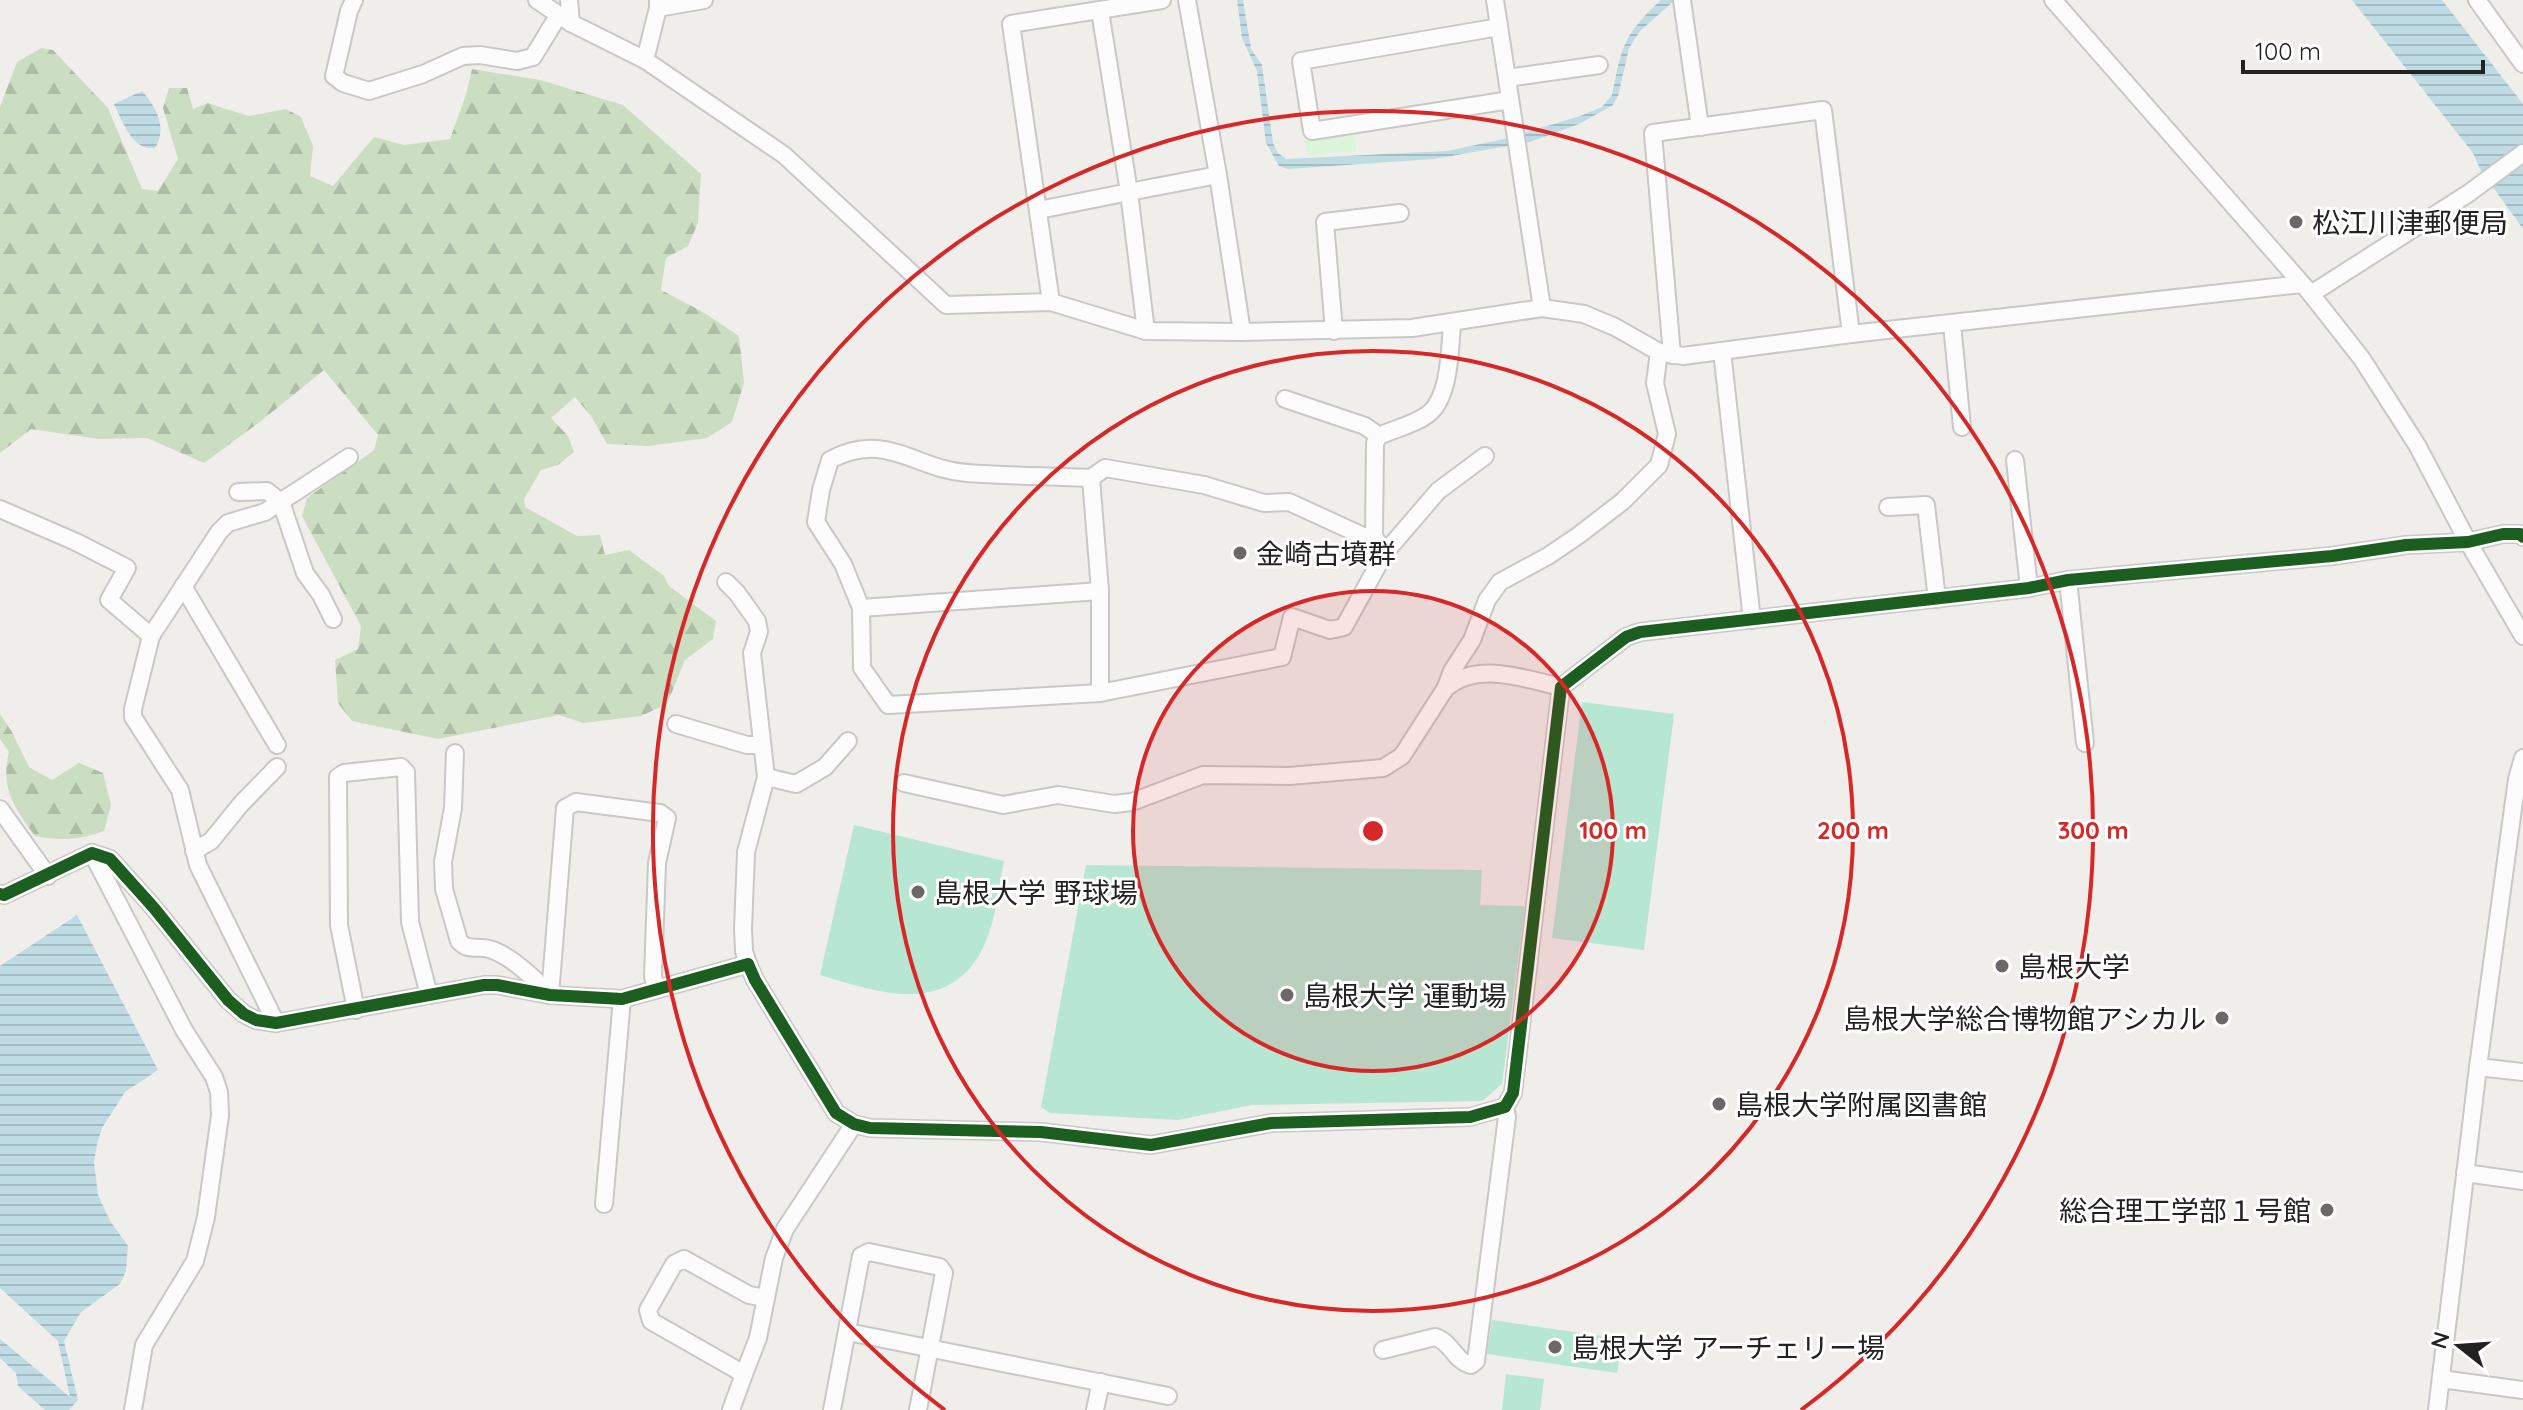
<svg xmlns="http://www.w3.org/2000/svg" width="2523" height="1410" font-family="Quicksand,'Noto Sans JP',sans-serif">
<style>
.forest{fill:url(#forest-firs)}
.park{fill:#daf5da}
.pitch{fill:#b7e6d2}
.water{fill:url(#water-rules)}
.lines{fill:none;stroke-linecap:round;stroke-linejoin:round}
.minor-casing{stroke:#c9c8c7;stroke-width:20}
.minor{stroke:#fdfcfc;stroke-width:16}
.cycleway-casing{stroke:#fff;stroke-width:17}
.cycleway{stroke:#1b5e20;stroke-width:12}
.ring{fill:none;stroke:#d62828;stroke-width:4}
.poi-dot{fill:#6a6968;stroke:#fff;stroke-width:3}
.labels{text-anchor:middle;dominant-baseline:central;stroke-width:6;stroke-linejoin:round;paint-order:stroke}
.poi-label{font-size:28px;fill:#222;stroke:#fff;text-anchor:start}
.centre{fill:#d62828;stroke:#fff;stroke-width:4}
.ring-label{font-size:24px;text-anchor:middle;font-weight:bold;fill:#d62828;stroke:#fff;stroke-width:6;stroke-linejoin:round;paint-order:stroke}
</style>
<defs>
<pattern id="forest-firs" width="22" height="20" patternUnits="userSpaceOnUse" patternTransform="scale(2)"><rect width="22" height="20" fill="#cbdec1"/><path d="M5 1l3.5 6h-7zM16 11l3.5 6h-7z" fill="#aebea6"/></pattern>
<pattern id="water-rules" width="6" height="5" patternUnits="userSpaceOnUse" patternTransform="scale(2)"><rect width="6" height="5" fill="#bfdbe3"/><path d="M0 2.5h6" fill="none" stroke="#a4bcc2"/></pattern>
</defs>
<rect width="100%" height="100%" fill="#f0eeeb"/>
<g class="forest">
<path d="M 41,48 L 53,50 L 108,108 L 142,189 L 158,191 L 178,159 L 163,108 L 169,88 L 187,88 L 193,109 L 208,103 L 248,116 L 286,109 L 301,117 L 313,146 L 310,176 L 333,186 L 374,137 L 404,145 L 450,139 L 466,95 L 472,69 L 540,80 L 623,105 L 701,174 L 698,223 L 688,246 L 666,258 L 661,290 L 703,312 L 739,336 L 744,383 L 732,422 L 707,438 L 648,446 L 607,444 L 591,416 L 575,397 L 551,418 L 568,436 L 574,452 L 558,465 L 541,470 L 524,499 L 525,507 L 577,536 L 600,535 L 605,555 L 629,550 L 664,576 L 669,586 L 716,621 L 713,639 L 685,660 L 667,704 L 641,716 L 583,723 L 559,715 L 438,739 L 352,721 L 338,703 L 335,660 L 358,649 L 361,626 L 302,516 L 307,498 L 374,450 L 378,435 L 324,370 L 261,421 L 204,463 L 147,438 L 99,439 L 31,429 L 0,453 L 0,107 L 17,62 Z"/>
<path d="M 0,714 L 12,732 L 29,767 L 52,780 L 79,763 L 103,773 L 111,805 L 104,831 C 79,840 61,841 35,836 C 14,807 0,788 9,752 L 0,739 Z"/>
</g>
<path class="park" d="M 1355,132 L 1356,151 L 1308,155 L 1305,140 Z"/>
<g class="pitch">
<path d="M 1582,702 L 1674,714 L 1644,950 L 1552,938 Z"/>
<path d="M 854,825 L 1004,861 C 998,892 995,930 978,957 C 940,1016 874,991 820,975 Z"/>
<path d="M 1086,865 L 1482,870 L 1480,905 L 1525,906 L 1502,1084 L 1482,1101 L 1252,1105 L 1178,1120 L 1050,1113 L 1041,1107 Z"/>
<path d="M 1492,1320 L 1622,1339 L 1617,1373 L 1487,1354 Z"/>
<path d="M 1506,1374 L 1544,1379 L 1540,1410 L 1502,1410 Z"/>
</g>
<g class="water">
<path d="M 1237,0 L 1243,0 L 1251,49 L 1262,65 L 1273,143 L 1278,153 L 1286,159 L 1447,151 L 1504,139 L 1580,116 L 1602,107 L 1612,95 C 1622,46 1623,35 1661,0 L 1675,0 L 1640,31 L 1629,48 L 1618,96 L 1613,105 L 1579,124 L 1530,142 L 1434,159 L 1288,169 L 1279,166 L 1266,143 L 1257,71 L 1242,38 Z"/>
<path d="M 2352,0 L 2442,0 L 2523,104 L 2523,229 L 2480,169 L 2473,153 Z"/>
<path d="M 142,91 C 156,107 168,128 155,148 C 132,151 123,122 114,104 Z"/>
<path d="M 77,915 L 158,1070 L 125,1092 L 102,1128 L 97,1144 L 94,1162 L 98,1195 L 110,1221 L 128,1246 L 126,1271 L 120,1284 L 81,1312 L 64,1341 L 78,1400 L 69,1410 L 45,1410 L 18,1386 L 16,1373 L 0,1358 L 0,1339 L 70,1397 L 58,1341 L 0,1288 L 0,966 Z"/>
</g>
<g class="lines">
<defs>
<g id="minor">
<path d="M 354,0 L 349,11 L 334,76 L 343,83 L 369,91 L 423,74 L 463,56 L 480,55 L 517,61 L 533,57 L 558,16"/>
<path d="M 537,0 L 571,23 L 645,60 L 784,155 L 946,305 L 1051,302 L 1146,331 L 1242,332 L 1412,328 L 1542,308 L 1584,314 L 1615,327 L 1659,352 L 1683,356 L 1851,334 L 2302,284"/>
<path d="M 569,0 L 571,23"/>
<path d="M 1187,0 L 1218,175 L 1242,332"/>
<path d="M 1495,0 L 1542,308"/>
<path d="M 1682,0 L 1700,127"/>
<path d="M 2053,0 L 2311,294 L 2362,359 L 2417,445 L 2468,542 L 2523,636"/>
<path d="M 2477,0 L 2523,64"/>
<path d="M 658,8 L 704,0"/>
<path d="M 1499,27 L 1301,61 L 1312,131 L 1510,100"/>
<path d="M 645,60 L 658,8 L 658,0"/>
<path d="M 1507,78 L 1599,65"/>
<path d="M 1039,210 L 1129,192 L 1100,11"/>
<path d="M 2311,294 L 2469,193 L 2523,153"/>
<path d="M 1051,302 L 1011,24 L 1162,0"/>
<path d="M 1952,324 L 1962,427"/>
<path d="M 1146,331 L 1129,192 L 1218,175"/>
<path d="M 1334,331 L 1325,222 L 1400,213"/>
<path d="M 1722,351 L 1752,620"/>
<path d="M 1672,355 L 1653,133 L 1823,110 L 1851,334"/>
<path d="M 1285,399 L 1365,426 L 1379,436"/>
<path d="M 2015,460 L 2029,588"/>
<path d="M 1091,478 L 1100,591 L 1100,693"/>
<path d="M 238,492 L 267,491 L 281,502 L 305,573 L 321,595 L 333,619"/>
<path d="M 1888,507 L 1926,505 L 1937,599"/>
<path d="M 0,509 L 76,542 L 127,568 L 109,600 L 151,636"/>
<path d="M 1374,536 L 1363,536 L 1289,502 L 1264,503 L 1204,485 L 1105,468 L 1091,478 C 1050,476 1008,476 967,473 C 914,469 886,430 830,460 L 821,490 L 816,522 L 843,564 L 861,608 L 862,668 L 888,705 L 1100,693 L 1282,657 L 1292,617 L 1330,630 L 1344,627 L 1384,554 L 1374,536 L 1375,443 L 1379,436 C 1394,429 1413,425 1427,415 C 1450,399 1450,349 1452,324"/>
<path d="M 1384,554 L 1438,491 L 1485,456"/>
<path d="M 2068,580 L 2085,743"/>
<path d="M 726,582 L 737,593 L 757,621 L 759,632 L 752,653 L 766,777 L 746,852 L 743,929 L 744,951 L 748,964"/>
<path d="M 183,586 L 277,745"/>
<path d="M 861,608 L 1100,591"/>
<path d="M 1446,687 L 1452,671 L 1472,640 L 1487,600 L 1500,582 L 1548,556 L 1579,535 L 1623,501 L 1659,465 L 1667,434 L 1655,383 L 1659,352"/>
<path d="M 676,724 L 747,745 L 761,745"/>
<path d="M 455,753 L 453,808 L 443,862 L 444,889 L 459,941 C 467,951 477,946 489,949 C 509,954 536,980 550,995"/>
<path d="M 766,777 L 796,784 L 825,767 L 848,741"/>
<path d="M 904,783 L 1003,805 L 1058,795 L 1114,804 L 1132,802 L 1203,775 L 1289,776 L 1383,768 L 1402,756 L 1445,689 C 1476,660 1525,679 1561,687"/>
<path d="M 0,809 L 48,876"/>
<path d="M 194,851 L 211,841 L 241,804 L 277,767"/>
<path d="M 92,853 L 184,1030 L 214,1077 L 219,1092 L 220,1115 L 206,1217 L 195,1261 L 144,1345 L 133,1410"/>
<path d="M 0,894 L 4,895 L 92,853 L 110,859 L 154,908 L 228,1000 L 244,1014 L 256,1020 L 276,1023 L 484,985 L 497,985 L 550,995 L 622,999 L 748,964 L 755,980 L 836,1113 L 854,1124 L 870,1128 L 1041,1132 L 1151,1145 L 1271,1123 L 1470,1117 L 1505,1107 L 1513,1093 L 1561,687 L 1626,637 L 1640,632 L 2029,588 L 2068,580 L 2332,556 L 2406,545 L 2468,542 L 2503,534 L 2520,534 L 2523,537"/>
<path d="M 550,995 L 565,808 L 576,802 L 660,813 L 667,818 L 657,863 L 653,976 L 656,989"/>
<path d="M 356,1010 L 339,925 L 338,777 L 344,773 L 401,767 L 406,772 L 410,922 L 429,995"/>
<path d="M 276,1023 L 198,865 L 180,790 L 133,717 L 133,709 L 151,636 L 219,532 L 228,523 L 265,512 L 349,457"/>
<path d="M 2478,1067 L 2523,1072"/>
<path d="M 2465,1173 L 2523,1181"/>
<path d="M 604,1204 L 622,999"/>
<path d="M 848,1332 L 1168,1396"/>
<path d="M 1383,1350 L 1435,1337 C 1452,1342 1454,1361 1471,1365 L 1476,1361 L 1507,1117 L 1505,1107"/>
<path d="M 744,1374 L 758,1338 L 774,1258 L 785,1229 L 854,1124"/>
<path d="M 2441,1379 L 2523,1390"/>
<path d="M 731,1410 L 744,1374 L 651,1321 L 648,1310 L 674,1264 L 684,1259 L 749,1295 L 766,1298"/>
<path d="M 832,1410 L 861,1256 L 869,1252 L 940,1267 L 944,1273 L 918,1410"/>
<path d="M 1095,1410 L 1101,1382"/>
<path d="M 2437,1410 L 2478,1067 L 2517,779 L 2523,758"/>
</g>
</defs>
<use href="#minor" class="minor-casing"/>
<use href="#minor" class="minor"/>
<defs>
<path id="cycleway" d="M 0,894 L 4,895 L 92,853 L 110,859 L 154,908 L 228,1000 L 244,1014 L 256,1020 L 276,1023 L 484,985 L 497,985 L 550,995 L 622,999 L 748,964 L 755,980 L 836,1113 L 854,1124 L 870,1128 L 1041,1132 L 1151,1145 L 1271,1123 L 1470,1117 L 1505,1107 L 1513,1093 L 1561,687 L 1626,637 L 1640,632 L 2029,588 L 2068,580 L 2332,556 L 2406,545 L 2468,542 L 2503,534 L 2520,534 L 2523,537"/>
</defs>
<use href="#cycleway" class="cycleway-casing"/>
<use href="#cycleway" class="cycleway"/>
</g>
<circle cx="1373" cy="831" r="240" fill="#d62828" fill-opacity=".12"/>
<g class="ring">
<circle cx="1373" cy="831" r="240"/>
<circle cx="1373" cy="831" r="480"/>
<path d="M945 1410A720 720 0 1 1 1801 1410"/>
</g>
<g class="poi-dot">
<circle cx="2296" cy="222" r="8"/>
<circle cx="1240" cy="553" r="8"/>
<circle cx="918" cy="892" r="8"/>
<circle cx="2002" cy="966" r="8"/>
<circle cx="1287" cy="995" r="8"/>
<circle cx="2222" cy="1018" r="8"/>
<circle cx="1719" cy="1104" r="8"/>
<circle cx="2327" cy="1210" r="8"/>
<circle cx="1555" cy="1347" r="8"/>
</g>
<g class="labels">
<g class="poi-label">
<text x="2312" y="222">松江川津郵便局</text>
<text x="1256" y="553">金崎古墳群</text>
<text x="934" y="892">島根大学 野球場</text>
<text x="2018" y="966">島根大学</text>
<text x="1303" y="995">島根大学 運動場</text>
<text x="2206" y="1018" text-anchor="end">島根大学総合博物館アシカル</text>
<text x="1735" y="1104">島根大学附属図書館</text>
<text x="2311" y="1210" text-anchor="end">総合理工学部１号館</text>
<text x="1571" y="1347">島根大学 アーチェリー場</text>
</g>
</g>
<circle cx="1373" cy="831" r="12" class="centre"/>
<g class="ring-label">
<text x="1613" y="839">100 m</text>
<text x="1853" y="839">200 m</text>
<text x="2093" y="839">300 m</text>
</g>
<g transform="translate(2459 1346) rotate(287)" stroke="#ffffff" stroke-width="6" paint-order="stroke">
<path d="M0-6L14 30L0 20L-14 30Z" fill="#222222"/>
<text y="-12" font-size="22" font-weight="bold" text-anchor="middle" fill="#222222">N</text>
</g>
<path d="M2243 60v12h240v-12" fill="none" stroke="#222222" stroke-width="4"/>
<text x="2255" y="60" font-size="24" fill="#222222" stroke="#ffffff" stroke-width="6" paint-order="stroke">100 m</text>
</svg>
